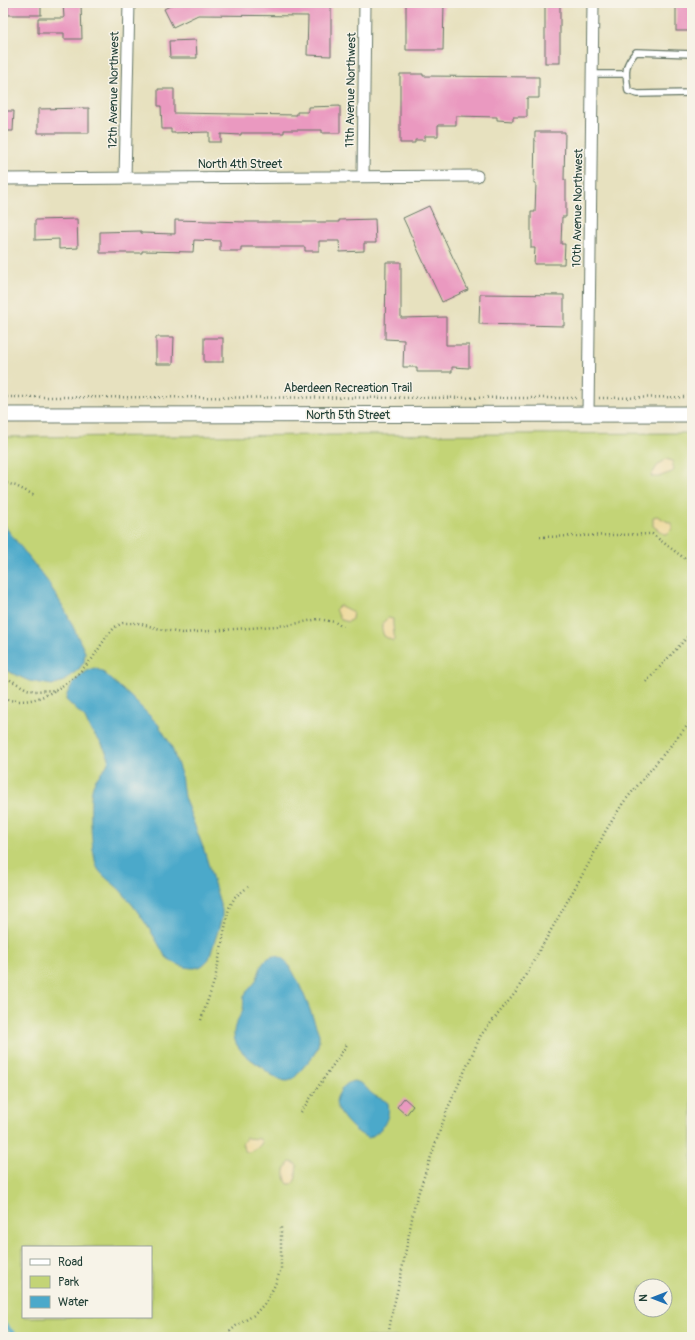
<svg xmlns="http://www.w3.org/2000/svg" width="695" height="1340" font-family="Pangolin,sans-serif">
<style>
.green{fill:#c3d476;stroke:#718855;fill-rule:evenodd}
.sand{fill:#eeda9e;stroke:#868c69}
.water{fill:#4ca9ca;stroke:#36737f}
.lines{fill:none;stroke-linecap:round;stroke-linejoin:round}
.stream{stroke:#4ca9ca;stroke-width:4}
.building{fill:#ea99c0}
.lane-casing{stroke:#657665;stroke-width:8}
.street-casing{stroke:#657665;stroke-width:13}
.secondary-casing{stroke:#657665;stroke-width:17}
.path{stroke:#657665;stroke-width:2.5;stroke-dasharray:1 3;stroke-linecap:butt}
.lane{stroke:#fff;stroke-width:5.5}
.street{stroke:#fff;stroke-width:11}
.secondary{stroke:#fff;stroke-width:15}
.labels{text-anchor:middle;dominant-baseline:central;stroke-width:3;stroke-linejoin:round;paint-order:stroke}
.street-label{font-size:12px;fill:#1f3d34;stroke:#f7f3e8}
</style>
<rect width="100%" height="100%" fill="#f7f3e8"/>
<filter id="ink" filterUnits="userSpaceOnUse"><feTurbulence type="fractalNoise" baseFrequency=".025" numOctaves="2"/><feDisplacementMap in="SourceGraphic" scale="8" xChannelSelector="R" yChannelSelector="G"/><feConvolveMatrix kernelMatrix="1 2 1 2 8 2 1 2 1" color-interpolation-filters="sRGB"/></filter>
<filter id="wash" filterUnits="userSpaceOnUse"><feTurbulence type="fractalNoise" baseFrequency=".012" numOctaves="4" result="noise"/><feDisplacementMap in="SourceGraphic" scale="16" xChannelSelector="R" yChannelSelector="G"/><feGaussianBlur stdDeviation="0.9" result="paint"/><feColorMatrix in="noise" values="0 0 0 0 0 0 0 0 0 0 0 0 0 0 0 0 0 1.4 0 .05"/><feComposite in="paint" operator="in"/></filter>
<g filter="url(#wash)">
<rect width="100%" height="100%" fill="#e7e1bf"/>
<path class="green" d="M 692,433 L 692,1337 L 3,1337 L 3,437 ZM 23,1247 L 151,1247 L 151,1317 L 23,1317 ZM 641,1286 L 665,1286 L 665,1310 L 641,1310 Z"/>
<g class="sand">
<path d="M 666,459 L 672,461 L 674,470 L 672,472 L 658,477 L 653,477 L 651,476 L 657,466 Z"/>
<path d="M 657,516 L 672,524 L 672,529 L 667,534 L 664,534 L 653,526 L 653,517 Z"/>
<path d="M 339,606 L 341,606 L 353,612 L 352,619 L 348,622 L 342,620 L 335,610 Z"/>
<path d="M 388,618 L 393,619 C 392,626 395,633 394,640 L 393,641 L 384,636 C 381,628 380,623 388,618 Z"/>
<path d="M 246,1138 L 260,1139 L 262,1142 C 260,1147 252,1153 246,1152 L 242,1144 Z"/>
<path d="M 290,1162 L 295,1163 L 297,1166 C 295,1173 298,1179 292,1184 L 288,1184 C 283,1177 284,1167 290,1162 Z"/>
</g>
<g class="water">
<path d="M 3,524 L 48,582 L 65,610 L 85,652 L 84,662 L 79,669 L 64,681 L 52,685 L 29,681 L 3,669 Z"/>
<path d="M 95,668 L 103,672 L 132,698 L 158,724 L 171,745 L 181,774 L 184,797 L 204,850 L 222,910 L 222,918 L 209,959 C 206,962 203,966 199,967 C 189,971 172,963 165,956 C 153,933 137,909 120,890 C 113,883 103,877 98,869 C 91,857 89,804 92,789 C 94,776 108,770 109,758 L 102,744 L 90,729 L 85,718 L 66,700 C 66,688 83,670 95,668 Z"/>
<path d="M 273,956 C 276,956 279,956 282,958 C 295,966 313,1018 319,1034 C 320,1052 311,1058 301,1070 C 297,1075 293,1081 287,1081 C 278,1081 269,1073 263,1068 C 249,1058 229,1047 235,1026 C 237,1020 241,1015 243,1009 C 244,1005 243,1000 244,997 C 245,992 250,989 253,985 C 261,975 258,961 273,956 Z"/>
<path d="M 353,1081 C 363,1082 365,1087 371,1093 C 376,1098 383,1098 388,1103 C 391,1119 382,1131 369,1138 C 357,1135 337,1114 336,1102 C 336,1097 339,1094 341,1090 C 345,1085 347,1083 353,1081 Z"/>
</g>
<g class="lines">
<path class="stream" d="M 3,1323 L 17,1337"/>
</g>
<g id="blocks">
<g class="building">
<rect x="8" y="3" width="33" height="12"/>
<path d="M 63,3 L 81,3 L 82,39 L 64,39 L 64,33 L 38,33 L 38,18 L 64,18 Z"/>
<path d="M 176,3 L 331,3 L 331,56 L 307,55 L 308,16 L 198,15 L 173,27 L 164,9 Z"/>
<path d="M 406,3 L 444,3 L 443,50 L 406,50 Z"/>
<rect x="545" y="3" width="15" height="60"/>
<rect x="676" y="3" width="16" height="28"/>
<path d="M 196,40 L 197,58 L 170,58 L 169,41 Z"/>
<path d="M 400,74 L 423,74 L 423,76 L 539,77 L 539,98 L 527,98 L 527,117 L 513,117 L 513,121 L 497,120 L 497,117 L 456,116 L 456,125 L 438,125 L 438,136 L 425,136 L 425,140 L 415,140 L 415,143 L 400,143 Z"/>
<path d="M 158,89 L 174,89 L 174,113 L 297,115 L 297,112 L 308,112 L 308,107 L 340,106 L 340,133 L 322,133 L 322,130 L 284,130 L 284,133 L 241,133 L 241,135 L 221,134 L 221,142 L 209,142 L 209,132 L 171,133 L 171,129 L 162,129 L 161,106 L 158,106 Z"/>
<path d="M 89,108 L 89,133 L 38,133 L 38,109 Z"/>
<path d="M 3,111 L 14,111 L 13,131 L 3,131 Z"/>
<path d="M 535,132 L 565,132 L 564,180 L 566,180 L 566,217 L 562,217 L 561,244 L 565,244 L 564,264 L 534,264 L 535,248 L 531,248 L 531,212 L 535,212 L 536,183 L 534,183 Z"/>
<path d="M 429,206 L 468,290 L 442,302 L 403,218 Z"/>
<path d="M 77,219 L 78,248 L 59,249 L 59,239 L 35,240 L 35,220 Z"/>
<path d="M 375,219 L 376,243 L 364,243 L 364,251 L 340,252 L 339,241 L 319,241 L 319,251 L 305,251 L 305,247 L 241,247 L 241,251 L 220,251 L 220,241 L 194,240 L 193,252 L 142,251 L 142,253 L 100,253 L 100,232 L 141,231 L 141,233 L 175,234 L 175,220 L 246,222 L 339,222 L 339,220 Z"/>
<path d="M 386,262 L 401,262 L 401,318 L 446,317 L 446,345 L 469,345 L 469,368 L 452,367 L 452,372 L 417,372 L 417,367 L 403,367 L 404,340 L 385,339 Z"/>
<path d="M 480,294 L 564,295 L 564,326 L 479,324 Z"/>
<path d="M 156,337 L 174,337 L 173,364 L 156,364 Z"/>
<rect x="204" y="338" width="19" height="24"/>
<path d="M 404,1098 L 413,1106 L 406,1115 L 397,1107 Z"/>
</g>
</g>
</g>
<g filter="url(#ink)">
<use href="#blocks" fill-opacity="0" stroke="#657665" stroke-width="1"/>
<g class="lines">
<defs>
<g id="lane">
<path d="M 692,54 L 636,52 C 623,66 626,73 628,91 L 638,94 L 692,93"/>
<path d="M 593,74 L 626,74"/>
</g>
<g id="street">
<path d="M 363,176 L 365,3"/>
<path d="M 125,178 L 129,3"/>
<path d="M 3,179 L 477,176"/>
<path d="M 588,414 L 593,3"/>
</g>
<path id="secondary" d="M 3,415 L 692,414"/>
</defs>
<use href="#lane" class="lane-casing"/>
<use href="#street" class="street-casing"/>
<use href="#secondary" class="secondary-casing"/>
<g class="path">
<path d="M 3,397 L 576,398"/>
<path d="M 599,398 L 692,397"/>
<path d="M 3,482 L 16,486 L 36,496"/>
<path d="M 540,537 L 652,534 L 692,564"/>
<path d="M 3,676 L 27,689 L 35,691 L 56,690 L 75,677 L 92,659 L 107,636 L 115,627 L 123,623 L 138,623 L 164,630 L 182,633 L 289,625 L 318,619 L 335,622 L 343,627"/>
<path d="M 646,682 L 692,632"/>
<path d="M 3,699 C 23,703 36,701 54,691"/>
<path d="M 201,1020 L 215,979 L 229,908 L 235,897 L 248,887"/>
<path d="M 301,1112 L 348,1043"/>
<path d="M 689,1246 L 692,1242"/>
<path d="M 224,1337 L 236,1326 L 254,1315 L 266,1302 L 275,1285 L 281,1269 L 281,1226"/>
<path d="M 388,1337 L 392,1313 L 401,1275 L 415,1203 L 447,1110 L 481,1035 L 516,992 L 589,863 L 605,832 L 623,803 L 692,720"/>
</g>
<use href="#lane" class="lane"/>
<use href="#street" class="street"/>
<use href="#secondary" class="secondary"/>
</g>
</g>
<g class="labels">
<g class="street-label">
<text transform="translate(114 90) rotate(-89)">12th Avenue Northwest</text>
<text transform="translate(351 90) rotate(-89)">11th Avenue Northwest</text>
<text x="240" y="164">North 4th Street</text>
<text transform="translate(578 208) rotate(-89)">10th Avenue Northwest</text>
<text x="348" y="388">Aberdeen Recreation Trail</text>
<text x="348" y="415">North 5th Street</text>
</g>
</g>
<rect width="695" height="1340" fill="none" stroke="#f7f3e8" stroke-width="16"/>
<rect x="22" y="1246" width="130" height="72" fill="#f7f3e8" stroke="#a1aaa0"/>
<rect x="30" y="1259" width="20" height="6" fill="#ffffff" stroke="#a1aaa0"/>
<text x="58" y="1266" font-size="12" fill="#1f3d34">Road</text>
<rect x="30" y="1276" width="20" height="12" fill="#c3d476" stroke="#a1aaa0"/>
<text x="58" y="1286" font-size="12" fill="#1f3d34">Park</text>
<rect x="30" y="1296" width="20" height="12" fill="#4ca9ca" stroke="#a1aaa0"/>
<text x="58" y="1306" font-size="12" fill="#1f3d34">Water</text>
<g transform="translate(653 1298) rotate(270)"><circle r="19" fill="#f7f3e8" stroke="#a1aaa0"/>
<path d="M0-3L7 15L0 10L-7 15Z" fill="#1f6fb2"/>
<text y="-6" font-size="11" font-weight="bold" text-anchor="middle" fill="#1f3d34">N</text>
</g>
</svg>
